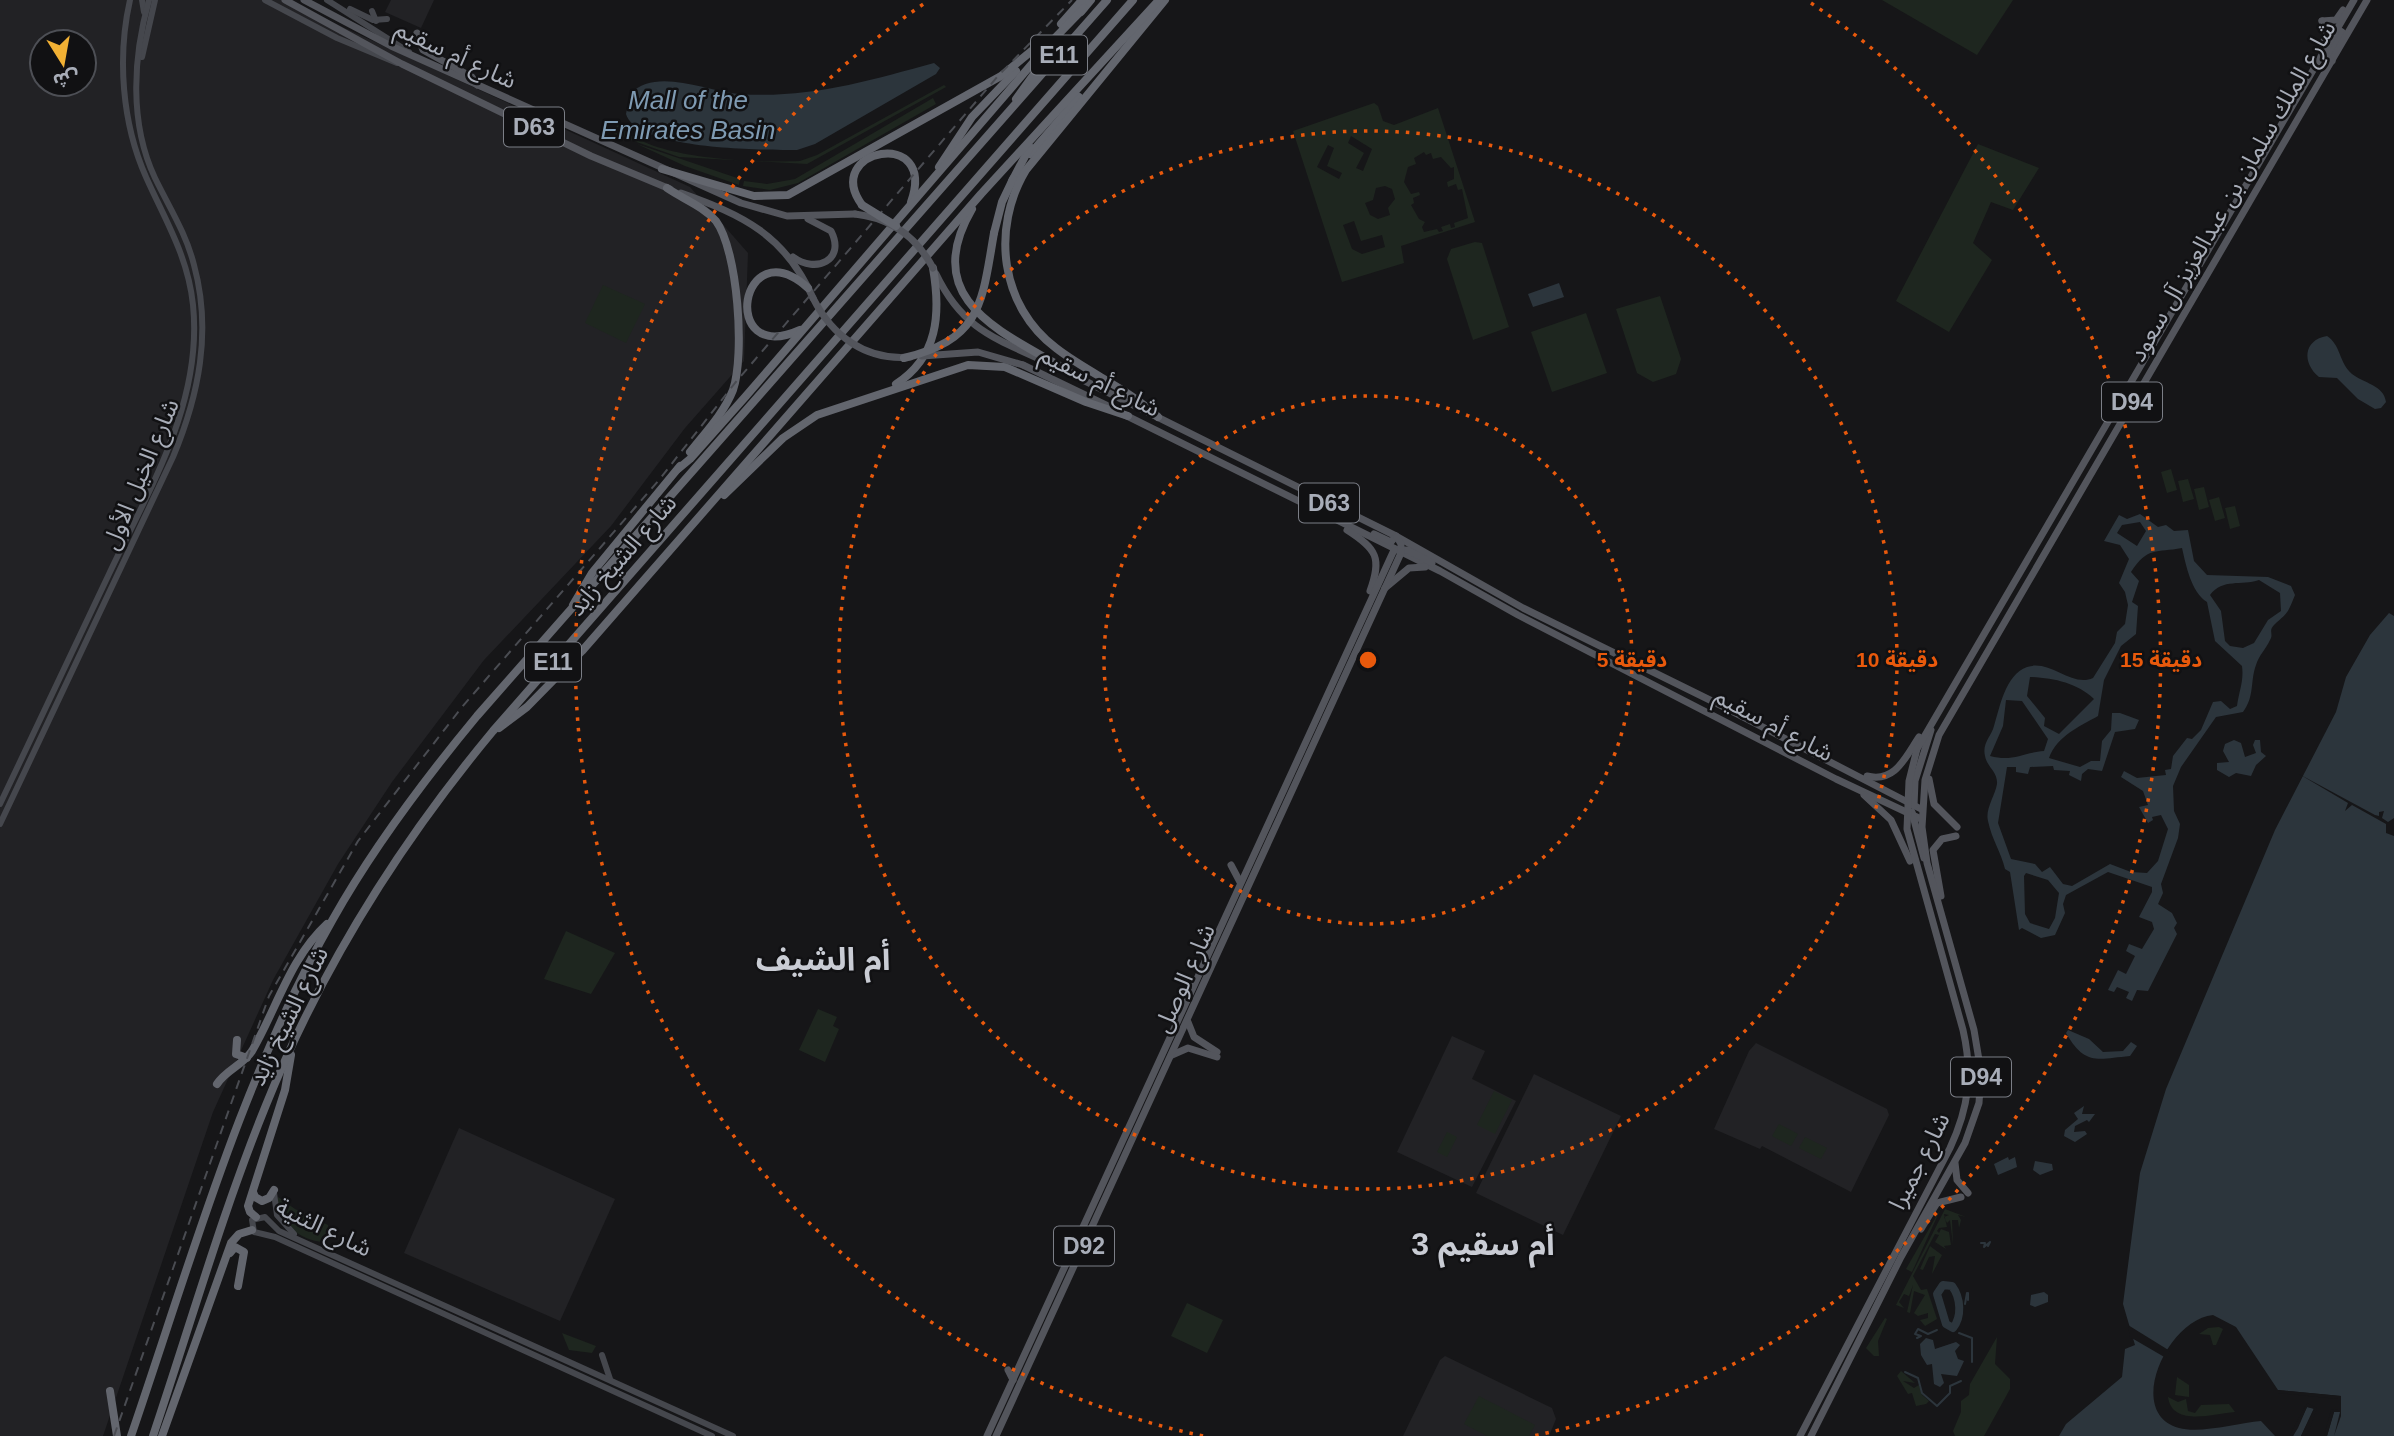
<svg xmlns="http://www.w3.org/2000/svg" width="2394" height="1436" font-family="Helvetica,'Noto Sans Arabic',sans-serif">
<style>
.built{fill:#222225;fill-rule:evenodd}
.green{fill:#1e261f;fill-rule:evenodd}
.water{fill:#2c353c;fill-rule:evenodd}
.pier{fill:#161618}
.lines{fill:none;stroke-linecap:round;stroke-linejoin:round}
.stream{stroke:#2c353c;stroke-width:2}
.river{stroke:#2c353c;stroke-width:8}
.secondary{stroke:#45474d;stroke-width:6}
.primary{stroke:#53555c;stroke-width:7}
.highway{stroke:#63666e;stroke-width:8}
.rail{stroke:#4a4c52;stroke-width:2;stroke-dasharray:9 7;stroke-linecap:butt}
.primary-bridge{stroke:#53555c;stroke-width:7}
.highway-bridge{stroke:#63666e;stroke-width:8}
.ring{fill:none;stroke:#e8590c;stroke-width:3.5;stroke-dasharray:3.5 7}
.labels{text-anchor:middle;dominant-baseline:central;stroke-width:5;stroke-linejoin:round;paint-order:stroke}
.shield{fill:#111113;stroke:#7b7e86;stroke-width:2}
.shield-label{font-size:23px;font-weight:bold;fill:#a8adb8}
.street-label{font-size:24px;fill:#a8adb8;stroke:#111113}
.water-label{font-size:26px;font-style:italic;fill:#7f9bb3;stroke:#111113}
.district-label{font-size:32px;font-weight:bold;fill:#c9ccd4;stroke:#111113}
.centre{fill:#e8590c;stroke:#111113;stroke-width:3.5}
.ring-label{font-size:21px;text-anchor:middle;font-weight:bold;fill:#e8590c;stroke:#111113;stroke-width:5;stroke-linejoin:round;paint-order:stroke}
</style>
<rect width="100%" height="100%" fill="#161618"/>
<g class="built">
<path d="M 0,0 L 284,0 L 690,187 L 748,253 L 744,361 L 685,428 L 611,526 L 484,660 L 392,782 L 338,864 L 273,980 L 213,1112 L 103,1436 L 0,1436 ZM 42,42 L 84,42 L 84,84 L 42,84 Z"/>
<path d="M 391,0 L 434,0 L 421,28 L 385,12 Z"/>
<path d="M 1452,1036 L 1485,1051 L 1472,1079 L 1516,1101 L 1472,1187 L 1397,1152 Z"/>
<path d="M 1756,1043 L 1887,1109 L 1889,1115 L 1851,1192 L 1762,1146 L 1760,1149 L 1714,1129 L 1749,1051 Z"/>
<path d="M 1534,1074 L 1621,1116 L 1563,1235 L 1476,1193 Z"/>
<path d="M 459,1128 L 615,1199 L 560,1321 L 404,1253 Z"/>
<path d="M 1445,1356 L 1552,1408 L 1556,1419 L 1549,1436 L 1403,1436 L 1440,1360 Z"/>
</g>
<g class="green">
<path d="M 1882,0 L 2013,0 L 1977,55 Z"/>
<path d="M 944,85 L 946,87 L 807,164 L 679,157 L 614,134 L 618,122 C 640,160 759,163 800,161 L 817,155 Z"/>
<path d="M 933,98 L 936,104 L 798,183 L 770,190 L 743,186 L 744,181 L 767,184 L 795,179 Z"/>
<path d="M 1374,103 L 1378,106 L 1383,121 L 1394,125 L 1438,108 L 1475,222 L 1401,246 L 1404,263 L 1342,282 L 1293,131 ZM 1351,136 L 1372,149 L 1363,171 L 1356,168 L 1364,153 L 1348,143 ZM 1328,145 L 1334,148 L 1327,166 L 1342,173 L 1339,179 L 1317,167 ZM 1424,152 L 1426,155 L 1431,153 L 1433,159 L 1441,157 L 1451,168 L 1454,167 L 1454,179 L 1447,182 L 1448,187 L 1456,184 L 1458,190 L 1462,189 L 1468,218 L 1454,223 L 1455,227 L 1451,228 L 1450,224 L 1441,227 L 1443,231 L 1439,232 L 1437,229 L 1424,232 L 1422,227 L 1425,222 L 1419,219 L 1411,205 L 1414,203 L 1413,198 L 1420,195 L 1419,192 L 1411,194 L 1404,182 L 1408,167 L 1416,164 L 1414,158 ZM 1385,186 L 1392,189 L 1395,199 L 1388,208 L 1390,215 L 1378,219 L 1370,215 L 1365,203 L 1373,200 L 1376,188 ZM 1354,221 L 1361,241 L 1382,235 L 1385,247 L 1362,254 L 1352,249 L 1343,225 Z"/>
<path d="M 637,144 L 740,179 L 739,185 L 685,166 Z"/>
<path d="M 1978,144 L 2039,168 L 2013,210 L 1991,202 L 1973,243 L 1992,260 L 1949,332 L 1896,301 Z"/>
<path d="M 1475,242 L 1482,243 L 1509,327 L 1473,340 L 1447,259 L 1451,249 Z"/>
<path d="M 603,285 L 645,304 L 626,343 L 585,323 Z"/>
<path d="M 1660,296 L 1681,359 L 1676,374 L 1653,382 L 1637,373 L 1616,309 Z"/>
<path d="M 1586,313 L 1607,373 L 1552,392 L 1531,332 Z"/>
<path d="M 2171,469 L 2177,490 L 2167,493 L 2161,472 Z"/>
<path d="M 2188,479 L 2194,499 L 2183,502 L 2178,481 Z"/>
<path d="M 2204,487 L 2209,507 L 2199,510 L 2194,489 Z"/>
<path d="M 2219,497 L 2225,518 L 2215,521 L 2209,500 Z"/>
<path d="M 2235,506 L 2240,526 L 2230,529 L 2225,508 Z"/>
<path d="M 566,931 L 615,953 L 591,994 L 544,979 Z"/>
<path d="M 818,1009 L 837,1017 L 833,1026 L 839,1029 L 825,1062 L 799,1050 Z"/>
<path d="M 1494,1091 L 1512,1100 L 1495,1134 L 1477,1125 Z"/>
<path d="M 1779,1124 L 1798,1134 L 1791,1146 L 1772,1136 Z"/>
<path d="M 1447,1132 L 1457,1137 L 1447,1157 L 1437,1152 Z"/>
<path d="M 1805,1137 L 1827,1148 L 1821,1159 L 1799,1148 Z"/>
<path d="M 278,1197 L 295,1209 L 328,1225 L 329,1231 L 323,1242 C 301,1241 275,1221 278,1197 Z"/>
<path d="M 1941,1208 L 1912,1272 L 1906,1269 Z"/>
<path d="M 1945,1209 L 1966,1217 L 1958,1215 L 1961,1220 L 1959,1228 L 1958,1220 L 1952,1220 L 1953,1245 L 1950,1220 L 1947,1223 L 1944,1217 L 1949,1215 L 1944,1214 L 1947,1227 L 1939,1228 L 1937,1231 L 1939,1233 L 1941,1229 L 1949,1232 L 1951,1245 L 1944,1246 L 1946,1249 L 1935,1242 L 1939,1235 L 1935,1234 L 1913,1276 L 1921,1290 L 1927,1289 L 1937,1319 L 1925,1326 L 1920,1320 L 1928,1318 L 1928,1313 L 1918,1316 L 1914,1313 L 1925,1295 L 1914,1291 L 1910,1313 L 1907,1312 L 1913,1285 L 1909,1296 L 1904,1294 L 1899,1302 L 1904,1308 L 1896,1305 Z"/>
<path d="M 1930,1246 L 1942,1255 L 1932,1274 L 1935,1256 L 1929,1257 L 1923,1270 L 1920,1269 Z"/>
<path d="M 1187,1303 L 1223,1320 L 1207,1353 L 1171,1336 Z"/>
<path d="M 1885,1318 L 1887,1319 L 1878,1341 L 1879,1356 L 1874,1356 L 1866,1348 Z"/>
<path d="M 2219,1327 L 2223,1329 L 2216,1345 L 2213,1345 L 2210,1335 L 2199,1334 L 2208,1328 Z"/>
<path d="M 562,1333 L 596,1346 L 592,1353 L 569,1350 Z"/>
<path d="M 1997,1337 L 1995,1364 L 2010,1379 L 2010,1389 L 1984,1436 L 1955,1436 L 1953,1431 L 1961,1412 L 1961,1401 L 1969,1395 L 1970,1384 Z"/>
<path d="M 1901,1371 L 1915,1383 L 1903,1381 L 1914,1388 L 1919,1385 L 1922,1395 L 1929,1401 L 1926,1404 L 1916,1406 L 1912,1393 L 1908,1394 L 1897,1376 Z"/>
<path d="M 2177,1377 L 2189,1385 L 2189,1397 L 2175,1395 Z"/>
<path d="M 1479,1396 L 1535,1425 L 1529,1436 L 1487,1436 L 1464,1424 Z"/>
<path d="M 2168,1397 L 2178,1402 L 2186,1399 L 2188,1411 L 2195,1413 L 2201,1405 L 2229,1404 L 2235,1412 C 2213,1414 2172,1427 2168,1397 Z"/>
</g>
<g class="water">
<path d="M 934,63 L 940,68 L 936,74 L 815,144 L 797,150 C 765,150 636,150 626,114 L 630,94 C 656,67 705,91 738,94 C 808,99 868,81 934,63 Z"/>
<path d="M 1559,283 L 1564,297 L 1533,307 L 1528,294 Z"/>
<path d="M 2327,336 C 2341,345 2339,363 2352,374 C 2363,383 2384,385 2386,402 L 2381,408 L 2375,409 L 2358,399 L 2337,378 L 2319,377 C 2302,363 2303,340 2327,336 Z"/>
<path d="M 2140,514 L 2158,527 L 2166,525 L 2174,531 L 2188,530 L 2194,561 L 2207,575 L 2268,577 L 2291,586 L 2295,595 C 2287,615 2288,612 2274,625 C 2268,631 2274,634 2270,640 C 2266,649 2259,655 2256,665 C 2250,681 2255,696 2243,712 L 2216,717 L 2181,767 L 2173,786 L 2174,811 L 2180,824 L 2178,838 L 2161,884 L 2163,893 L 2158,904 L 2172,913 L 2177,923 L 2174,928 L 2177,934 L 2148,991 L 2137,990 L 2132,1001 L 2126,998 L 2129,992 L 2117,987 L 2114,992 L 2108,990 L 2118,970 L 2126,974 L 2135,956 L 2126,951 L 2129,944 L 2142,949 L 2154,929 L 2152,922 L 2139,917 L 2152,892 L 2152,887 L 2108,872 L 2066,895 L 2063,904 L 2065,913 L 2055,935 L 2041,938 L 2022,928 L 2019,930 L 2010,872 L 2005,869 C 2001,852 1992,840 1988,821 C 1985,809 1995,796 1997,784 C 1998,772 1987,767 1985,756 C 1982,743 1991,737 1994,726 C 2000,707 2005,675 2027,667 C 2050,659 2072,688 2093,678 L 2115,643 L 2117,632 L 2125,624 L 2128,605 L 2125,592 L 2119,583 L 2129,559 L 2120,545 L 2104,541 L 2119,515 L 2127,519 ZM 2140,522 L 2146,531 L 2137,546 L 2117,533 L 2122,525 ZM 2182,548 C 2186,565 2191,592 2207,602 L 2215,641 L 2242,666 C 2244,681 2239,691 2237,706 L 2230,709 L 2221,701 L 2213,702 L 2201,730 L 2192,739 L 2187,738 L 2173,756 L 2171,769 L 2165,770 L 2166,775 L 2137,778 L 2124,771 L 2121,777 L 2143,791 L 2148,805 L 2139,807 L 2148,823 L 2153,820 L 2152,817 L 2161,815 L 2168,829 L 2158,861 L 2147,873 L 2131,872 L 2110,864 L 2072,886 L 2063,884 L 2050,867 L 2042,872 L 2035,864 L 2011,859 L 1998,823 L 2007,767 L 2016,767 L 2016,772 L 2028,774 L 2030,767 L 2053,766 L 2054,770 L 2070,771 L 2069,775 L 2081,781 L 2082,774 L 2088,769 L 2102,771 L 2115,732 L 2135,729 L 2139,720 L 2120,713 L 2112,713 L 2111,730 L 2102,741 L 2100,761 L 2091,761 L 2080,767 L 2049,758 C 2057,736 2080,726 2098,716 L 2104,680 L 2121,646 L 2136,634 L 2138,606 L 2132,602 L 2139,581 L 2131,572 C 2148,546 2156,553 2182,548 ZM 2259,580 L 2280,593 L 2281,611 L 2268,620 L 2254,643 L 2243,648 L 2230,646 L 2225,641 L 2221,611 L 2210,595 C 2223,578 2241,586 2259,580 ZM 2030,677 C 2054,678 2077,683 2094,699 L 2059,734 L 2044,726 L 2045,718 L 2027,696 ZM 2006,700 L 2022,701 L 2048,739 L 2044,751 C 2021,753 2013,762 1990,756 L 2003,726 ZM 2026,873 L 2048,880 L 2059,893 L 2055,918 L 2049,929 L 2030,923 L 2025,914 L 2024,876 Z"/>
<path d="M 2389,613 L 2394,616 L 2394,1436 L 2327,1436 L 2334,1412 L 2341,1412 L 2341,1396 L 2278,1390 L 2236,1327 L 2213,1315 C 2168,1319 2124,1413 2179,1428 C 2200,1434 2238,1423 2261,1421 L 2275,1436 L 2059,1436 L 2066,1424 L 2122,1377 L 2125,1349 L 2135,1345 L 2123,1304 L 2140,1173 L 2166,1089 L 2275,830 L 2336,712 L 2346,677 L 2370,635 Z"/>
<path d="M 2234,740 L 2241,743 L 2245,757 L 2256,753 L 2253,745 L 2255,740 L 2260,740 L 2261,752 L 2266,756 L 2256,765 L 2251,776 L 2236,773 L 2229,777 L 2217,770 L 2217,763 L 2229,762 L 2223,751 L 2225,744 Z"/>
<path d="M 2068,1030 L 2089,1039 L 2103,1052 L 2123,1051 L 2131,1042 L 2137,1046 L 2130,1056 C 2097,1059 2085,1066 2066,1033 Z"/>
<path d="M 2084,1106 L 2082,1114 L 2095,1114 L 2089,1122 L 2087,1120 L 2075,1126 L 2074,1132 L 2085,1131 L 2087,1134 L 2075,1142 L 2064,1136 L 2065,1130 L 2078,1119 L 2074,1113 Z"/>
<path d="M 2008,1157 L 2009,1160 L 2015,1157 L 2017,1167 L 1998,1175 L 1994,1164 Z"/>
<path d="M 2035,1161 L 2052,1164 L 2053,1170 L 2040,1175 L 2033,1170 Z"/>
<path d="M 2044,1292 L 2048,1295 L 2048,1302 L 2035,1307 L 2030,1305 L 2031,1295 Z"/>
<path d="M 1926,1338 L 1933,1340 L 1935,1349 L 1956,1342 L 1960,1345 L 1955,1351 L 1958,1359 L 1964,1361 L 1957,1376 L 1941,1374 L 1944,1383 L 1940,1387 L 1934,1384 L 1932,1364 L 1927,1365 L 1921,1355 L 1920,1344 Z"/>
<path d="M 2307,1407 L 2314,1408 L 2301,1436 L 2293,1436 Z"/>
</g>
<g class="pier">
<path d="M 2299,774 L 2375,815 L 2379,816 L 2379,812 L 2384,811 L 2382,818 L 2388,822 L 2394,818 L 2394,836 L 2386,833 L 2386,824 L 2352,805 L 2345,811 L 2348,803 Z"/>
<path d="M 2128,1325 L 2170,1351 L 2166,1358 L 2130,1337 Z"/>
<path d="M 2278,1390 L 2341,1396 L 2341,1416 L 2334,1436 L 2340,1412 L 2334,1412 L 2327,1436 L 2324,1436 L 2331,1410 L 2338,1409 L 2338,1399 L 2278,1393 Z"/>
<path d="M 2307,1403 L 2317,1408 L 2310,1429 L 2305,1436 L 2301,1436 L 2314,1409 L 2307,1407 L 2298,1428 L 2293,1436 L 2289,1436 Z"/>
</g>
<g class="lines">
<g class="stream">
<path d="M 1981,1243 L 1985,1243 L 1984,1247 L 1990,1242 L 1988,1246"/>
<path d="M 1968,1293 L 1968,1300"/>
<path d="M 1965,1304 L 1967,1293"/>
<path d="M 1959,1333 L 1972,1338 L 1972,1362"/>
<path d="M 1917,1338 L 1921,1336 L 1915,1334 L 1918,1329 L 1928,1334 L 1937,1330"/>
<path d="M 1905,1372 L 1918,1378 L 1922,1393 L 1937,1406 L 1950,1393 L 1950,1386 L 1961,1381"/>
</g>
<path class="river" d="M 1943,1285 L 1952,1286 C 1961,1298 1962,1317 1953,1328 L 1946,1324 L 1937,1294 Z"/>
<g class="secondary">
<path d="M 142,0 L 144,12"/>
<path d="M 265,0 L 337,38 L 397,63"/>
<path d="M 327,0 L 409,52"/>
<path d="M 350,9 L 373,20 L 387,19"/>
<path d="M 372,11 L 376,21"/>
<path d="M 142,57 L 155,0"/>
<path d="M 0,804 C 36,727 73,651 109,574 C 149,489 203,403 193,305 C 188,256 165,220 146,177 C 122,123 117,57 130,0"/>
<path d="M 0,824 L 173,457 C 199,395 212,331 194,265 C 186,233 169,207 155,178 C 129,123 133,57 149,0"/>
<path d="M 274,1193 L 277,1215 L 294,1234"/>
<path d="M 602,1355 L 610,1379"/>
<path d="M 712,1436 L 275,1237 L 254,1232 L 252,1220 L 265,1217 L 279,1231 L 733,1436"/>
</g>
<g class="primary">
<path d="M 285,0 L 402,64 L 591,156 L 670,189"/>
<path d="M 304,0 L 391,46 L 741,203 L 787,216 L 855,214"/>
<path d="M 2322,21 L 2327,33 L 2322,46"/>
<path d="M 2322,21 L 2336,20 L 2343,10"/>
<path d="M 417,33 L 423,50 L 472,77 L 477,85"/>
<path d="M 2332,61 L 2329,55 L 2342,32 L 2337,29"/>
<path d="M 681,193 C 743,215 785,235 813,298"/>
<path d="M 793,257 C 816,274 846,260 831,231 L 808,219"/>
<path d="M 936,274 C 963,330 995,338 1048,363"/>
<path d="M 1023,365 L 1110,407"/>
<path d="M 1075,376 L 1396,536 L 1523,608 L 1720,705 L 1921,809"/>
<path d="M 1123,414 L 1440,571 L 1518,615 L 1836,779 L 1921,819"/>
<path d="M 1347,530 C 1377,549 1382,558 1370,591"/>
<path d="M 1374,534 L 1391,542 L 1396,536"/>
<path d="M 1398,550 L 1408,550 L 1432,563"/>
<path d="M 1385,588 L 1409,568 L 1425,567"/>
<path d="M 1867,776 C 1895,783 1905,758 1919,737"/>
<path d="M 1929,779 L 1934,804 L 1957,827"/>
<path d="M 1864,795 L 1891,820 L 1910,861"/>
<path d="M 1914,806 L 1915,781 L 1931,730"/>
<path d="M 1912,812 L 1924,858"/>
<path d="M 1231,865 L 1240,882"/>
<path d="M 1941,896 L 1933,850 L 1942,839 L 1956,836"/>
<path d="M 1188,1022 L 1194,1037 L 1217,1052"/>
<path d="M 1172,1055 L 1188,1048 L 1217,1057"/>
<path d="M 1955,1163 L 1957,1180 L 1968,1193"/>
<path d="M 1921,1229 L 1937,1203 L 1961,1197"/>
<path d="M 1008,1370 L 1013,1380"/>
<path d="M 987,1436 L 1394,550"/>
<path d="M 996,1436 L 1401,553 L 1401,544 L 1397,537"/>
<path d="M 1800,1436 L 1950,1148 C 1969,1107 1973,1074 1963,1030 L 1907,829 L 1909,781 L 1917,749 L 2354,0"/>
<path d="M 1811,1436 L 1901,1257 L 1965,1143 L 1979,1103 L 1981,1072 L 1974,1030 L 1927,863 L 1922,827 L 1925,780 L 1939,735 L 2367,0"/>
</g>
<g class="highway">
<path d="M 1081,12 L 1091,0"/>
<path d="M 1061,24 L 1082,0"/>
<path d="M 1016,99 L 1060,38"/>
<path d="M 1030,154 L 1079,97"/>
<path d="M 939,167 L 972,117 L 1016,71"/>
<path d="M 662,169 L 754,196 L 788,195 L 1001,76 L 1045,40"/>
<path d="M 1012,181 L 1030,147"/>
<path d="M 667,188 C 683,199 703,206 716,221 C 738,251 745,355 733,390 C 724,413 705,433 690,452"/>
<path d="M 862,205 C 821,149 938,126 911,202"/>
<path d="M 972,209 C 915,307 1015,336 1078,377"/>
<path d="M 994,233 L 1002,202 L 1013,179"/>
<path d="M 800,330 C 718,367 740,227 808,288"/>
<path d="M 896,384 C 938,357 941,314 933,268"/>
<path d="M 1158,417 C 1129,389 1088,373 1056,348 C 1000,306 991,228 1026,170 L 1165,0"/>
<path d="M 678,469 L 690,459 L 746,396 L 1049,44 L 1084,8"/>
<path d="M 724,495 L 783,438 L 817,415 L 968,365 L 1005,367 L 1086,402 L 1128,416"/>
<path d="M 573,605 L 592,573 L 680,466"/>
<path d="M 499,728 L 527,707 L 582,651 L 981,194 L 1159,0"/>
<path d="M 237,1040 L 236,1054 L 247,1058"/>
<path d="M 217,1084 C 226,1070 243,1065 252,1051 C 277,1008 290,958 327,924"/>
<path d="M 253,1192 L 255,1197 L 262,1201 L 269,1198 L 274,1190"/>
<path d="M 256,1217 L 250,1212 L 248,1206 L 285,1090 L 291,1055"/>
<path d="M 230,1253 L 235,1247 L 244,1252 L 238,1286"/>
<path d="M 110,1391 L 117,1436"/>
<path d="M 131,1436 C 191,1261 241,1080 333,919 C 374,846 424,780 477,716 L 1107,0"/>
<path d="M 153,1436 C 190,1326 222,1213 266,1105 C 321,969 399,844 493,731 L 1133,0"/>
<path d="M 162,1436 L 231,1243 L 239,1234 L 252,1230"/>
</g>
<path class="rail" d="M 114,1436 L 269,996 L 358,841 L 462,707 L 659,480 L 735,383 L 998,76 L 1072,0"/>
<g class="primary-bridge">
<path d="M 855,214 C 891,218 916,236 933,268"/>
<path d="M 813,298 C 832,336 866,361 910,357"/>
<path d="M 922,356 L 978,352 L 1023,365"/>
</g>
<g class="highway-bridge">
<path d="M 862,205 L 896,226"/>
<path d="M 904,358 C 983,339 982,301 994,233"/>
</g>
</g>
<g class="ring">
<circle cx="1368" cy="660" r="264"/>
<circle cx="1368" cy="660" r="529"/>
<path d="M1203 1436A793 793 0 0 1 925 3M1811 3A793 793 0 0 1 1533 1436"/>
</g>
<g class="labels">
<g class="shield">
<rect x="1031" y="35.5" width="56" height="39" rx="5"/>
<rect x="504" y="107.5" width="60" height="39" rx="5"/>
<rect x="2102" y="382.5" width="60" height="39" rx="5"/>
<rect x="1299" y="483.5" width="60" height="39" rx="5"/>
<rect x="525" y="642.5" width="56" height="39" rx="5"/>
<rect x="1951" y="1057.5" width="60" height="39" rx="5"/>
<rect x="1054" y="1226.5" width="60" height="39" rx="5"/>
</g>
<g class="shield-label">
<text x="1059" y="55">E11</text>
<text x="534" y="127">D63</text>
<text x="2132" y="402">D94</text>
<text x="1329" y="503">D63</text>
<text x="553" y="662">E11</text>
<text x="1981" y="1077">D94</text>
<text x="1084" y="1246">D92</text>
</g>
<g class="street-label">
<text transform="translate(456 54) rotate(25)">شارع أم سقيم</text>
<text transform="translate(2232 191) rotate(-60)">شارع الملك سلمان بن عبدالعزيز آل سعود</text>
<text transform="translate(1100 381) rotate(26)">شارع أم سقيم</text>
<text transform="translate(140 474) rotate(-67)">شارع الخيل الأول</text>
<text transform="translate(622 555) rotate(-49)">شارع الشيخ زايد</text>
<text transform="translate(1774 724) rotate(28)">شارع أم سقيم</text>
<text transform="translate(1184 978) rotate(-66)">شارع الوصل</text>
<text transform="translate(288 1016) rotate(-64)">شارع الشيخ زايد</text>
<text transform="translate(1919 1161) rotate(-63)">شارع جميرا</text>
<text transform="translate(324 1227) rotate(26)">شارع الثنية</text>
</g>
<g class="water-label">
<text x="688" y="100">Mall of the<tspan x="688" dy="30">Emirates Basin</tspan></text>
</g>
<g class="district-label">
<text x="823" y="959">أم الشيف</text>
<text x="1483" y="1244">أم سقيم 3</text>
</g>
</g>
<circle cx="1368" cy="660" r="10" class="centre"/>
<g class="ring-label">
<text x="1632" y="667">5 دقيقة</text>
<text x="1897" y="667">10 دقيقة</text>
<text x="2161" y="667">15 دقيقة</text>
</g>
<g transform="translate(63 63) rotate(169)"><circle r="33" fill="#111113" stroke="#4d4f55" stroke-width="2"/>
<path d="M0-5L12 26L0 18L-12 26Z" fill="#f2b134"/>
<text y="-10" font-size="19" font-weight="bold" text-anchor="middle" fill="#a8adb8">ش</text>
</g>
</svg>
